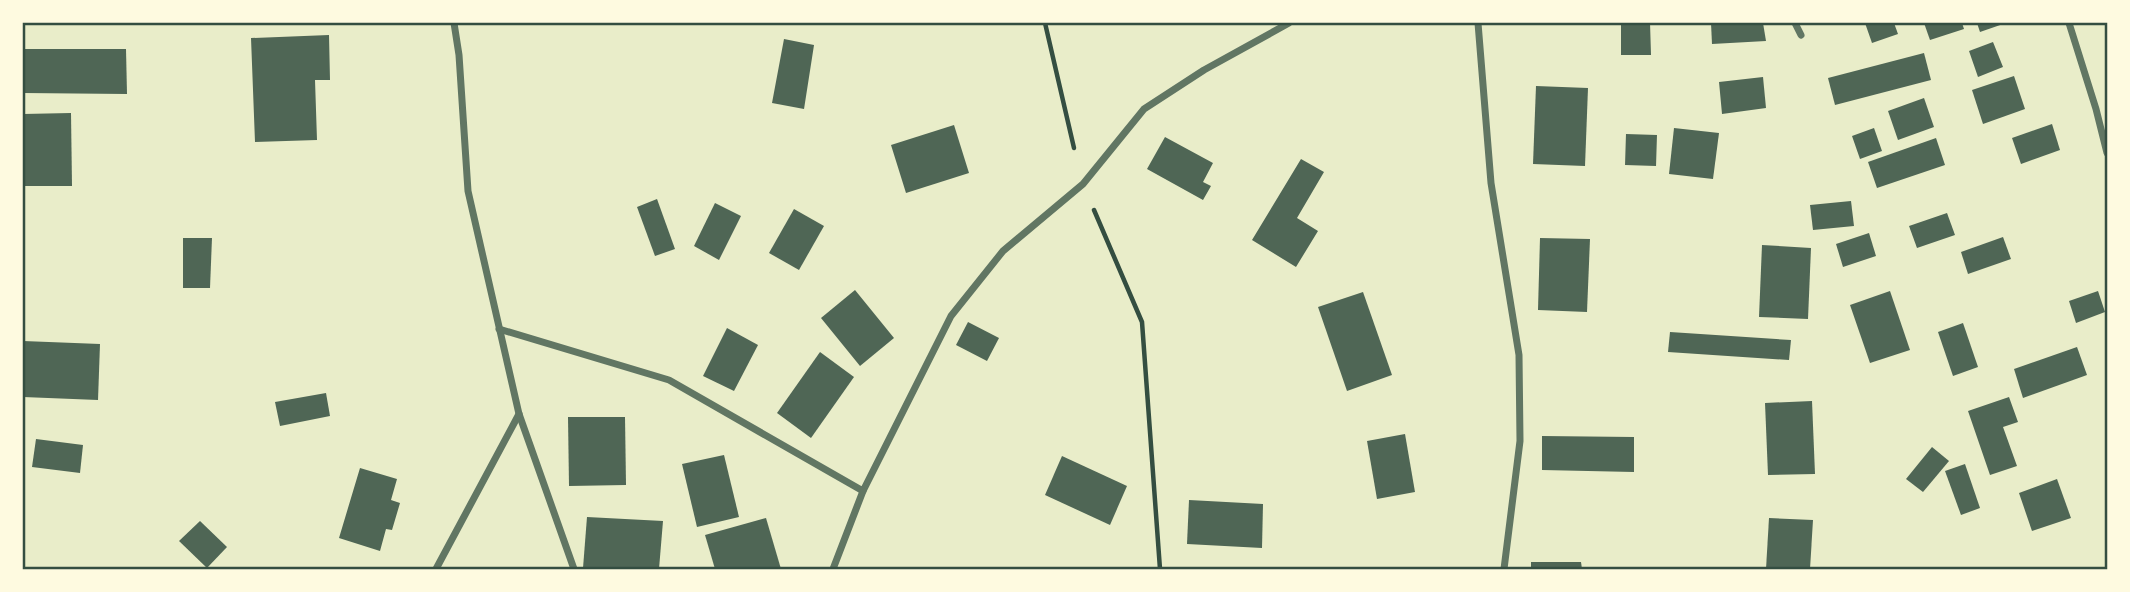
<svg xmlns="http://www.w3.org/2000/svg" width="2130" height="592" font-family="Quicksand,sans-serif">
<style>
.building{fill:#4f6655}
.lines{fill:none;stroke-linecap:round;stroke-linejoin:round}
.path{stroke:#344e41;stroke-width:4.5}
.minor{stroke:#617663;stroke-width:7}
.neatline{fill:none;stroke:#344e41;stroke-width:2.5}
</style>
<rect width="100%" height="100%" fill="#e9edc9"/>
<g class="building">
<path d="M 1621,23 L 1650,23 L 1651,55 L 1621,55 Z"/>
<path d="M 1711,23 L 1763,23 L 1766,41 L 1712,44 Z"/>
<path d="M 1865,23 L 1894,23 L 1898,34 L 1872,43 Z"/>
<path d="M 1924,23 L 1962,23 L 1964,29 L 1930,40 Z"/>
<path d="M 1977,23 L 2006,23 L 1980,32 Z"/>
<path d="M 329,35 L 330,80 L 315,80 L 317,140 L 255,142 L 251,38 Z"/>
<path d="M 784,39 L 814,45 L 804,109 L 772,103 Z"/>
<path d="M 1993,42 L 2003,67 L 1978,77 L 1969,51 Z"/>
<path d="M 23,49 L 126,49 L 127,94 L 23,93 Z"/>
<path d="M 1924,53 L 1931,80 L 1835,105 L 1828,78 Z"/>
<path d="M 2014,76 L 2025,109 L 1983,124 L 1972,90 Z"/>
<path d="M 1763,77 L 1766,108 L 1722,114 L 1719,82 Z"/>
<path d="M 1536,86 L 1588,88 L 1585,166 L 1533,164 Z"/>
<path d="M 1924,98 L 1934,127 L 1898,140 L 1888,111 Z"/>
<path d="M 71,113 L 72,186 L 23,186 L 23,114 Z"/>
<path d="M 2052,124 L 2060,150 L 2021,164 L 2012,138 Z"/>
<path d="M 954,125 L 969,173 L 906,193 L 891,145 Z"/>
<path d="M 1674,128 L 1719,133 L 1713,179 L 1669,174 Z"/>
<path d="M 1874,128 L 1882,151 L 1860,159 L 1852,136 Z"/>
<path d="M 1626,134 L 1657,135 L 1656,166 L 1625,165 Z"/>
<path d="M 1165,137 L 1213,163 L 1203,182 L 1211,186 L 1203,200 L 1147,169 Z"/>
<path d="M 1936,138 L 1945,165 L 1877,188 L 1868,162 Z"/>
<path d="M 1301,159 L 1324,172 L 1297,218 L 1318,231 L 1296,267 L 1252,240 Z"/>
<path d="M 657,199 L 675,249 L 655,256 L 637,207 Z"/>
<path d="M 1851,201 L 1854,226 L 1813,230 L 1810,205 Z"/>
<path d="M 715,203 L 741,216 L 719,260 L 694,246 Z"/>
<path d="M 794,209 L 824,226 L 799,270 L 769,253 Z"/>
<path d="M 1947,213 L 1955,235 L 1917,248 L 1909,226 Z"/>
<path d="M 1869,233 L 1876,256 L 1843,267 L 1836,244 Z"/>
<path d="M 2003,237 L 2011,259 L 1968,274 L 1961,252 Z"/>
<path d="M 183,238 L 212,238 L 210,288 L 183,288 Z"/>
<path d="M 1540,238 L 1590,239 L 1587,312 L 1538,310 Z"/>
<path d="M 1762,245 L 1811,248 L 1808,319 L 1759,317 Z"/>
<path d="M 855,290 L 894,338 L 860,366 L 821,318 Z"/>
<path d="M 1890,291 L 1910,350 L 1870,363 L 1850,305 Z"/>
<path d="M 2098,291 L 2105,312 L 2076,323 L 2069,301 Z"/>
<path d="M 1363,292 L 1392,375 L 1347,391 L 1318,307 Z"/>
<path d="M 968,322 L 999,338 L 987,361 L 956,345 Z"/>
<path d="M 1963,323 L 1978,367 L 1953,376 L 1938,332 Z"/>
<path d="M 727,328 L 758,345 L 734,391 L 703,376 Z"/>
<path d="M 1670,332 L 1791,340 L 1789,360 L 1668,352 Z"/>
<path d="M 23,341 L 100,344 L 98,400 L 23,397 Z"/>
<path d="M 2077,347 L 2087,375 L 2023,398 L 2014,369 Z"/>
<path d="M 820,352 L 854,377 L 811,438 L 777,413 Z"/>
<path d="M 326,393 L 330,416 L 280,426 L 275,402 Z"/>
<path d="M 2009,397 L 2018,422 L 2003,427 L 2017,466 L 1990,475 L 1968,411 Z"/>
<path d="M 1812,401 L 1815,474 L 1768,475 L 1765,403 Z"/>
<path d="M 568,417 L 625,417 L 626,485 L 569,486 Z"/>
<path d="M 1405,434 L 1415,492 L 1377,499 L 1367,441 Z"/>
<path d="M 1542,436 L 1634,437 L 1634,472 L 1542,470 Z"/>
<path d="M 36,439 L 83,445 L 80,473 L 32,467 Z"/>
<path d="M 1932,447 L 1949,461 L 1923,492 L 1906,479 Z"/>
<path d="M 724,455 L 739,517 L 697,527 L 682,464 Z"/>
<path d="M 1062,456 L 1127,486 L 1110,525 L 1045,495 Z"/>
<path d="M 1965,464 L 1980,508 L 1961,515 L 1945,471 Z"/>
<path d="M 360,468 L 397,479 L 391,500 L 400,503 L 392,530 L 386,529 L 380,551 L 339,538 Z"/>
<path d="M 2057,479 L 2071,518 L 2032,531 L 2019,493 Z"/>
<path d="M 1189,500 L 1263,504 L 1262,548 L 1187,544 Z"/>
<path d="M 587,517 L 663,521 L 659,569 L 583,568 Z"/>
<path d="M 766,518 L 781,569 L 715,569 L 705,535 Z"/>
<path d="M 1769,518 L 1813,520 L 1810,569 L 1766,569 Z"/>
<path d="M 200,521 L 227,547 L 207,568 L 179,541 Z"/>
<path d="M 1531,562 L 1581,562 L 1582,569 L 1531,569 Z"/>
</g>
<g class="lines">
<g class="path">
<path d="M 1045,23 L 1074,148"/>
<path d="M 1094,210 L 1142,322 L 1160,569"/>
</g>
<g class="minor">
<path d="M 454,23 L 459,55 L 468,191 L 519,414 L 574,569"/>
<path d="M 1478,23 L 1491,183 L 1519,355 L 1520,441 L 1504,569"/>
<path d="M 1795,23 L 1801,35"/>
<path d="M 2069,23 L 2096,109 L 2107,153"/>
<path d="M 499,329 L 669,380 L 863,491 L 951,316 L 1003,251 L 1083,184 L 1144,109 L 1204,70 L 1289,23"/>
<path d="M 436,569 L 519,414"/>
<path d="M 833,569 L 863,491"/>
</g>
</g>
<rect width="2130" height="592" fill="none" stroke="#fefae0" stroke-width="49"/>
<rect x="24" y="24" width="2082" height="544" class="neatline"/>
</svg>
